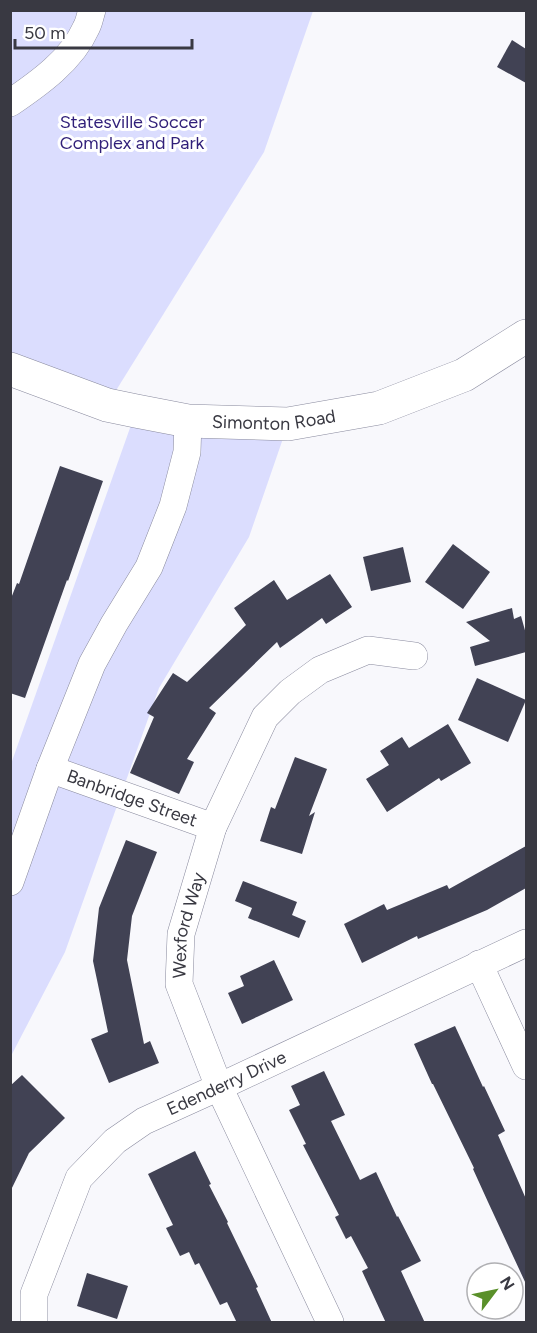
<svg xmlns="http://www.w3.org/2000/svg" width="537" height="1333" font-family="Figtree,sans-serif">
<style>
.green{fill:#dbddfe}
.building{fill:#414254}
.lines{fill:none;stroke-linecap:round;stroke-linejoin:round}
.minor-casing{stroke:#898a9e;stroke-width:28}
.tertiary-casing{stroke:#898a9e;stroke-width:34}
.minor{stroke:#fff;stroke-width:27}
.tertiary{stroke:#fff;stroke-width:33}
.labels{text-anchor:middle;dominant-baseline:central;stroke-width:6;stroke-linejoin:round;paint-order:stroke}
.park-label{font-size:18px;fill:#301f79;stroke:#fff}
.street-label{font-size:18px;fill:#393942;stroke:#fff}
</style>
<rect width="100%" height="100%" fill="#f8f8fc"/>
<g class="green">
<path d="M 11,11 L 313,11 L 264,152 L 107,405 L 11,371 Z"/>
<path d="M 136,411 L 288,424 L 249,537 L 159,688 L 65,952 L 11,1056 L 11,764 Z"/>
</g>
<g class="building">
<path d="M 512,40 L 526,49 L 526,83 L 497,67 Z"/>
<path d="M 60,466 L 103,481 L 68,581 L 67,580 L 25,698 L 10,693 L 10,601 L 17,583 L 19,584 Z"/>
<path d="M 453,544 L 490,572 L 463,609 L 425,582 Z"/>
<path d="M 403,547 L 411,582 L 371,591 L 363,557 Z"/>
<path d="M 330,574 L 352,607 L 326,624 L 322,618 L 280,648 L 277,642 L 209,708 L 216,713 L 187,759 L 194,762 L 179,794 L 130,773 L 154,717 L 147,713 L 173,673 L 187,682 L 246,625 L 234,608 L 274,580 L 287,600 Z"/>
<path d="M 512,608 L 514,619 L 521,616 L 526,634 L 526,652 L 475,666 L 470,647 L 490,641 L 466,622 Z"/>
<path d="M 477,678 L 526,700 L 508,742 L 458,720 Z"/>
<path d="M 448,724 L 471,763 L 441,781 L 439,778 L 387,812 L 366,779 L 389,765 L 380,751 L 402,737 L 409,748 Z"/>
<path d="M 295,757 L 327,769 L 309,816 L 315,812 L 302,854 L 260,841 L 271,807 L 275,809 Z"/>
<path d="M 126,840 L 157,852 L 132,916 L 127,960 L 144,1044 L 150,1041 L 159,1063 L 109,1083 L 91,1039 L 108,1032 L 93,961 L 99,908 Z"/>
<path d="M 526,846 L 526,888 L 487,910 L 418,939 L 417,936 L 362,963 L 344,924 L 384,904 L 387,910 L 447,885 L 449,889 Z"/>
<path d="M 243,881 L 297,902 L 292,915 L 306,921 L 299,938 L 248,918 L 252,908 L 235,901 Z"/>
<path d="M 274,960 L 293,1000 L 242,1024 L 228,993 L 244,986 L 240,976 Z"/>
<path d="M 455,1026 L 483,1087 L 484,1086 L 505,1131 L 498,1135 L 526,1199 L 526,1284 L 488,1202 L 473,1169 L 474,1168 L 433,1084 L 432,1084 L 414,1044 Z"/>
<path d="M 324,1071 L 345,1115 L 331,1121 L 360,1180 L 376,1172 L 397,1217 L 398,1216 L 421,1261 L 401,1271 L 425,1323 L 386,1323 L 362,1271 L 368,1268 L 351,1236 L 346,1239 L 335,1217 L 339,1215 L 303,1145 L 306,1144 L 289,1110 L 300,1105 L 291,1086 Z"/>
<path d="M 22,1075 L 65,1118 L 29,1153 L 10,1192 L 10,1086 Z"/>
<path d="M 195,1151 L 211,1184 L 209,1185 L 228,1222 L 227,1223 L 258,1287 L 256,1288 L 272,1323 L 237,1323 L 227,1302 L 220,1305 L 199,1263 L 195,1265 L 189,1252 L 180,1256 L 166,1228 L 173,1225 L 148,1174 Z"/>
<path d="M 87,1273 L 128,1286 L 117,1319 L 77,1306 Z"/>
</g>
<g class="lines">
<defs>
<g id="minor">
<path d="M 10,103 C 38,84 72,60 86,28 C 89,23 90,16 92,10"/>
<path id="s1" d="M 50,769 L 213,827"/>
<path d="M 10,882 L 50,769 L 92,664 L 114,624 L 149,567 L 173,506 L 187,452 L 188,421"/>
<path d="M 479,964 L 526,1066"/>
<path id="s2" d="M 34,1322 L 34,1294 L 79,1178 L 115,1141 L 144,1121 L 219,1087 L 526,943"/>
<path id="s3" d="M 330,1322 L 219,1087 L 179,984 L 181,934 L 213,827 L 265,717 L 290,692 L 320,670 L 368,650 L 414,656"/>
</g>
<g id="tertiary">
<path id="s4" d="M 10,369 L 107,405 L 136,411 L 188,421 L 288,424 L 379,408 L 464,375 L 526,336"/>
</g>
</defs>
<use href="#minor" class="minor-casing"/>
<use href="#tertiary" class="tertiary-casing"/>
<use href="#minor" class="minor"/>
<use href="#tertiary" class="tertiary"/>
</g>
<g class="labels">
<g class="park-label">
<text x="132" y="122">Statesville Soccer<tspan x="132" dy="21">Complex and Park</tspan></text>
</g>
<g class="street-label">
<text stroke="none"><textPath href="#s4" startOffset="272">Simonton Road</textPath></text>
<text stroke="none"><textPath href="#s1" startOffset="87">Banbridge Street</textPath></text>
<text stroke="none"><textPath href="#s3" startOffset="430">Wexford Way</textPath></text>
<text stroke="none"><textPath href="#s2" startOffset="330">Edenderry Drive</textPath></text>
</g>
</g>
<rect width="537" height="1333" fill="none" stroke="#393942" stroke-width="24"/>
<g transform="translate(495 1291) rotate(58)"><circle r="28" fill="#ffffff" stroke="#b0b0b3" stroke-width="1.5"/>
<path d="M0-4.5L10 22L0 15L-10 22Z" fill="#5a902a"/>
<text y="-9" font-size="16" font-weight="bold" text-anchor="middle" fill="#393942">N</text>
</g>
<path d="M15 39v9h177v-9" fill="none" stroke="#393942" stroke-width="3"/>
<text x="24" y="39" font-size="18" fill="#393942" stroke="#ffffff" stroke-width="4.5" paint-order="stroke">50 m</text>
</svg>
